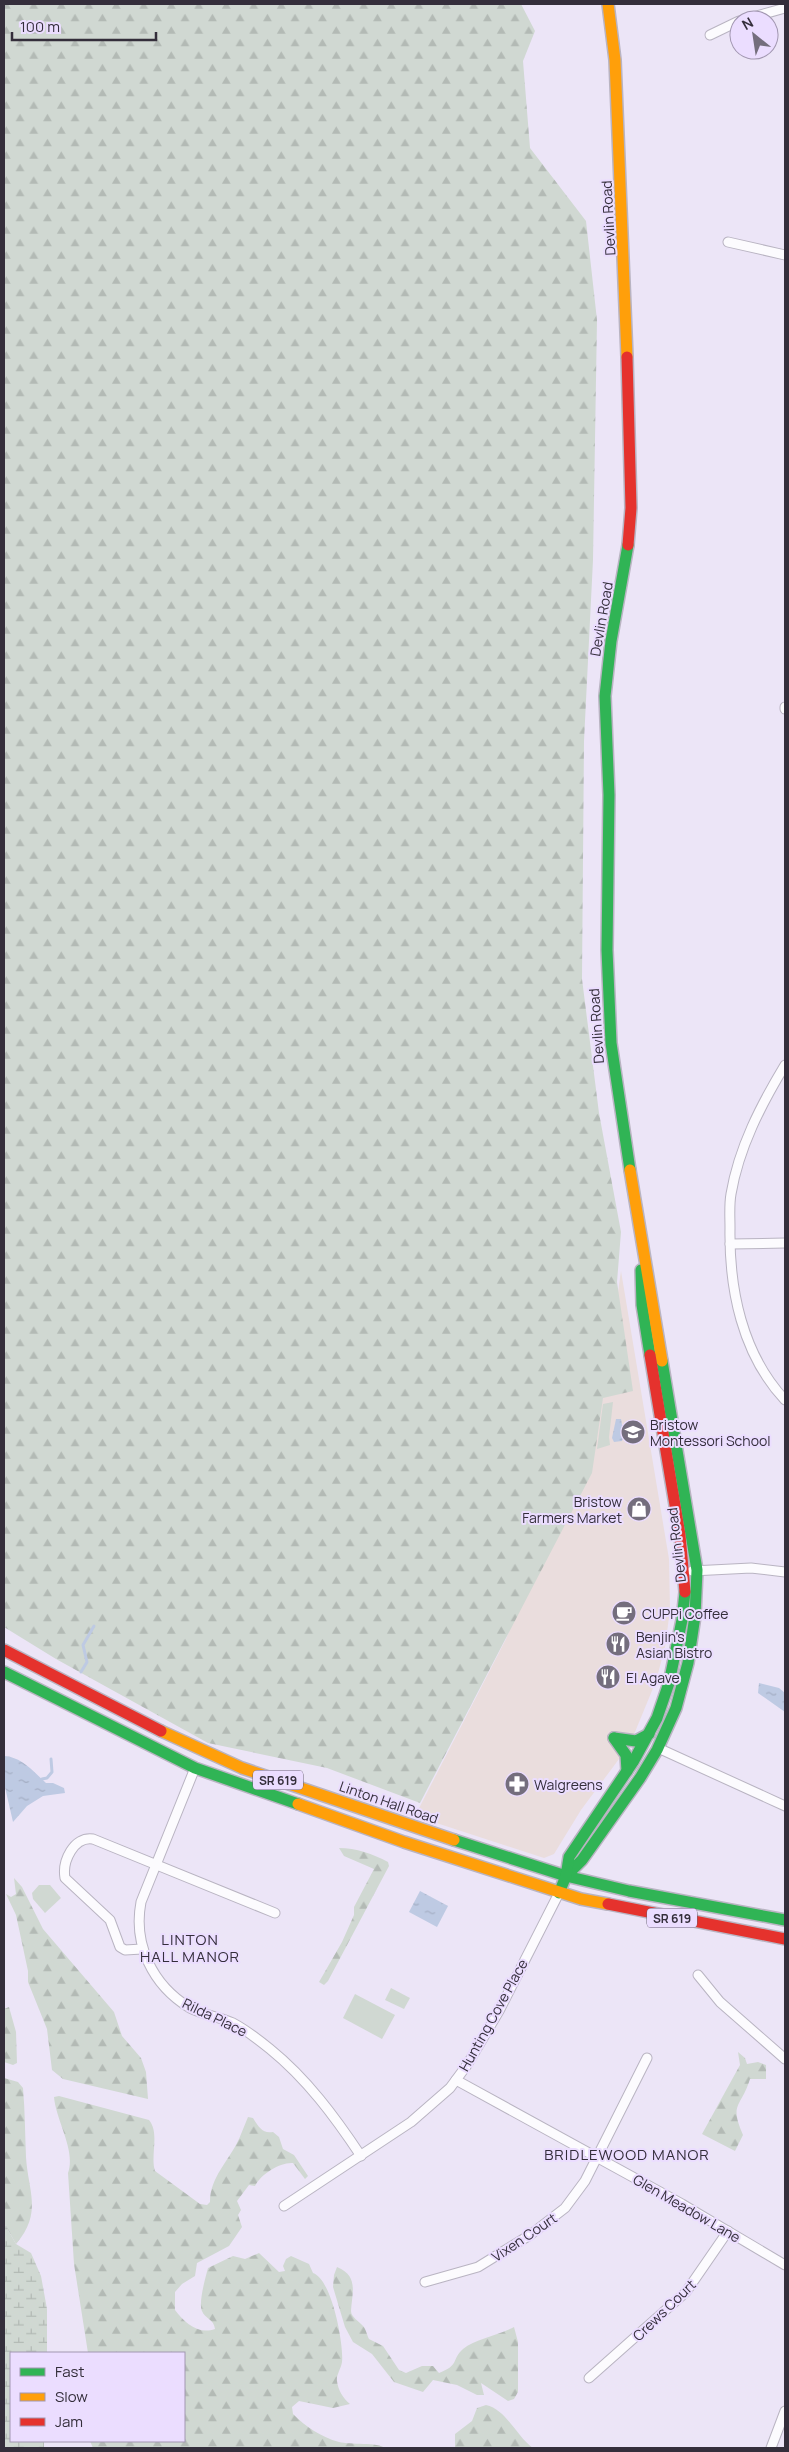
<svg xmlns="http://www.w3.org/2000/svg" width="789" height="2452" font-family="Manrope,sans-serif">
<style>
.commercial{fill:#eadddd}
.green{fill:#d0d8d2}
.forest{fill:url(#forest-firs)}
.wetland{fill:url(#wetland-marsh)}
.water{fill:url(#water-ripples)}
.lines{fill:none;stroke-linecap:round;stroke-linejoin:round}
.stream{stroke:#becae3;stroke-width:3}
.street-casing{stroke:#b9b4c2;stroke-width:11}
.fast-casing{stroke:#b9b4c2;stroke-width:14}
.slow-casing{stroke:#b9b4c2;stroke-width:14}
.jam-casing{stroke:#b9b4c2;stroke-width:14}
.street{stroke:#fcfbfe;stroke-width:9}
.fast{stroke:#30b455;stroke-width:11}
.slow{stroke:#ff9f0a;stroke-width:11}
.jam{stroke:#e5322d;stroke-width:11}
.labels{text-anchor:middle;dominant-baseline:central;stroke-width:4;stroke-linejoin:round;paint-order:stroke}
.shield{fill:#ebddff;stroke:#6b6276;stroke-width:1}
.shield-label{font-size:12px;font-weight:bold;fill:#342e3b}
.street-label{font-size:14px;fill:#342e3b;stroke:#ebddff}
.poi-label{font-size:14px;fill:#342e3b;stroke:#ebddff;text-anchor:start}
.neighbourhood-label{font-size:15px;letter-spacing:1px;fill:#342e3b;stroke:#ebddff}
</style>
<defs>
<pattern id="forest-firs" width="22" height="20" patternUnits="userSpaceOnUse" patternTransform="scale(1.25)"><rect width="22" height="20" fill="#d0d8d2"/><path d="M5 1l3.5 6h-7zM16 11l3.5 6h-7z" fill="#b3bab5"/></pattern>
<pattern id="wetland-marsh" width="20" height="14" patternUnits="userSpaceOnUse" patternTransform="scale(1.25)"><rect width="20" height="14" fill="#d0d8d2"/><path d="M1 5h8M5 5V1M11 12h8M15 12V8" fill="none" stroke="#b3bab5"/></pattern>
<pattern id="water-ripples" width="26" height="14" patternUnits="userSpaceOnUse" patternTransform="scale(1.25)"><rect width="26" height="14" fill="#becae3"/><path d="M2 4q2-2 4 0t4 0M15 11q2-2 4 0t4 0" fill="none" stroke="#a4aec4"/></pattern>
</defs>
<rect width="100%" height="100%" fill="#ece5f7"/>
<path class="commercial" d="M 621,1271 L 669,1559 L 670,1610 L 665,1647 L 656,1681 L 635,1732 L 619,1759 L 581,1810 L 554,1854 L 544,1858 L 415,1816 L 506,1639 L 603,1398 Z"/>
<g class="green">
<path d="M 613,1402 L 609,1437 L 610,1445 L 597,1449 L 603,1404 Z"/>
<path d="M 39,1885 L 50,1885 L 61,1898 L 45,1913 L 33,1899 L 32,1893 Z"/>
<path d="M 391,1988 L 410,1998 L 404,2009 L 385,2000 Z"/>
<path d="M 355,1994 L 395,2015 L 382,2039 L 343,2018 Z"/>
</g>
<g class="forest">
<path d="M 4,4 L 521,4 L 535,31 L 523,61 L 530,148 L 586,221 L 597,320 L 593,560 L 584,741 L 582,979 L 599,1113 L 621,1232 L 617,1282 L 633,1391 L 603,1398 L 592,1473 L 420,1803 L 327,1768 L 208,1743 L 56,1659 L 4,1627 Z"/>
<path d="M 339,1848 C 356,1848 373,1854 388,1862 L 389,1866 L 328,1981 L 324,1985 L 319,1982 L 342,1942 L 354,1915 L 354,1907 L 374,1869 L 344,1856 Z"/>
<path d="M 14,1878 L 22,1887 L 43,1929 L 114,2012 L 122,2036 L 141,2058 L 146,2072 L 148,2099 L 63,2079 L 52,2070 L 47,2029 L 28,1982 L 28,1971 L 16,1915 L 6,1894 L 11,1897 L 16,1894 Z"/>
<path d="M 9,2007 L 16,2032 L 17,2063 L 13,2065 L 4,2062 L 4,2009 Z"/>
<path d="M 738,2052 L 745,2058 L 747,2064 L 758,2062 L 766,2065 L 766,2079 L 750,2079 C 741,2108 729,2103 743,2135 L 735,2151 L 702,2134 L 740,2065 Z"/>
<path d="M 4,2078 L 18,2082 L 23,2088 C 25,2111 25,2134 26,2157 C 28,2191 43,2213 16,2244 L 4,2223 Z"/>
<path d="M 59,2096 L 149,2120 C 160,2133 150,2156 155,2171 L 200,2204 L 207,2205 L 210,2202 C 210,2177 229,2161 239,2139 C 242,2132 245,2124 248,2117 L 253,2118 C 258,2126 262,2134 273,2132 L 279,2137 L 283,2149 L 294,2155 L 308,2176 L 305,2179 L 293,2163 C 280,2162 261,2174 255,2186 L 249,2185 L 237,2201 L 241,2210 L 238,2215 L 242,2227 L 229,2246 L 197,2263 L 195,2276 L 182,2284 L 175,2292 L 175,2310 C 185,2323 198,2335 215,2329 C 214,2319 205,2319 202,2311 C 198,2303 206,2276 208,2268 L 233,2256 L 245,2259 L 259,2253 L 279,2272 L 285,2271 L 283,2266 L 286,2259 L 291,2256 L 309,2264 L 313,2273 C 332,2279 344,2345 342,2362 C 341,2369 336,2375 337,2381 C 338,2390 343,2398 350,2404 L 333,2408 L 299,2401 L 292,2407 L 293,2414 C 306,2427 321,2437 339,2442 C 350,2445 378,2442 385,2448 L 93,2448 L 90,2441 L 184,2441 L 184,2353 L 88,2353 L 74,2264 L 68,2173 C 76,2150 56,2121 54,2097 Z"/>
<path d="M 337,2267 C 359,2276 352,2293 351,2311 C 351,2317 359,2321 363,2326 C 366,2329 367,2335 369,2339 L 383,2346 L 399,2370 L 406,2373 L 422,2366 L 433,2366 L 439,2373 C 460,2365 451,2360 463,2349 C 475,2339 499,2335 514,2327 L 518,2342 L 518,2392 L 514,2399 L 508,2401 L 481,2383 L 484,2395 L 477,2395 L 457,2385 L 433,2380 L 423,2392 L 394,2382 L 372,2354 L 353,2342 L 345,2327 L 333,2287 L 334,2275 Z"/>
<path d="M 486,2405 C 507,2410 516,2436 533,2448 L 455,2448 L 455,2434 L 472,2421 L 477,2408 Z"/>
</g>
<path class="wetland" d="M 4,2223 L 16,2244 L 31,2253 L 41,2276 L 47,2309 L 47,2353 L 11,2353 L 11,2441 L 44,2441 L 44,2448 L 4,2448 Z"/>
<g class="water">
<path d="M 616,1419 L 621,1419 L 624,1436 L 622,1441 L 614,1442 L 612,1438 Z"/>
<path d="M 759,1683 L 779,1688 L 785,1693 L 785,1712 L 758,1693 Z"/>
<path d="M 4,1756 C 22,1757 34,1772 46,1783 L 53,1783 L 64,1788 L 65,1793 L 43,1796 L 27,1806 L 13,1822 L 4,1783 Z"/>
<path d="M 420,1891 L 448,1906 L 437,1927 L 409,1912 Z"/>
</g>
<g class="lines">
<g class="stream">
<path d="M 81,1672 L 87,1662 L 83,1645 L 94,1626"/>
<path d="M 42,1779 L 47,1778 L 52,1772 L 51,1759"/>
</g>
<defs>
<g id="street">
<path d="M 742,20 L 785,8"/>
<path d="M 710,35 L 739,21"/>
<path d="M 728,242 L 785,255"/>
<path d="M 785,707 L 785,709"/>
<path d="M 785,1065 C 761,1105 739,1147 731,1194 C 729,1205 730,1217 730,1228 C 729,1289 742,1354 785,1400"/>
<path d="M 730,1244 L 785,1243"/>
<path d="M 692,1571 L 751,1568 L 785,1572"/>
<path d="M 658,1748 L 785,1806"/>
<path d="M 195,1768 L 141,1902 C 133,1944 152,1985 190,2008 C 204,2015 219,2017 233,2023 C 246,2030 259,2040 270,2049 C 307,2079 335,2117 361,2156"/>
<path d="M 142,1949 L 125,1950 L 120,1947 L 110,1920 L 65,1878 C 62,1861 74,1836 93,1839 L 275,1913"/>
<path d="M 698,1975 L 720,2002 L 785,2059"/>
<path d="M 456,2080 L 682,2204 L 785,2265"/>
<path d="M 284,2206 L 411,2122 L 450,2088 L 467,2065 L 499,2011 L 559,1893"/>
<path d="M 425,2282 L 478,2267 L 530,2235 L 565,2208 L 585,2181 L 647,2058"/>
<path d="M 589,2378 L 686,2292 L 728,2231"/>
<path d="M 771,2448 L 785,2411"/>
</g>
<g id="fast">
<path d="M 628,545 L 611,641 L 605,696 L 609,795 L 607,950 L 611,1043 L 630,1170"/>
<path d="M 641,1270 L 642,1305 L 650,1355"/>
<path d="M 4,1672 L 195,1768 L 298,1804"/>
<path d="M 614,1738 L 636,1741 L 649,1734"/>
<path d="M 614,1738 L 626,1755 L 627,1771"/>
<path d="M 454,1840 L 566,1876 L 629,1891 L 785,1920"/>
<path d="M 566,1876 L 582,1860 L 640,1778 L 657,1750 L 676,1708 L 688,1663 L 695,1616 L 697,1570 L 662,1361"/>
<path d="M 559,1893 L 566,1876 L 569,1857 L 633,1762 L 657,1718 L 669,1683 L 682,1620 L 685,1592"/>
</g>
<g id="slow">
<path d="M 608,4 L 615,60 L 627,357"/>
<path d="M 630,1170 L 662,1361"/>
<path d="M 161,1731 L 242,1768 L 454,1840"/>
<path d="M 298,1804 L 404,1842 L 581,1899 L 608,1904"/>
</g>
<g id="jam">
<path d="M 627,357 L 631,508 L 628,545"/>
<path d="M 650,1355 L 680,1535 L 685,1592"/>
<path d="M 4,1650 L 161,1731"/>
<path d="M 608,1904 L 785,1939"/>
</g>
</defs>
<use href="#street" class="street-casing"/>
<use href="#fast" class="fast-casing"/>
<use href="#slow" class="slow-casing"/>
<use href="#jam" class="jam-casing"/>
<use href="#street" class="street"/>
<use href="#fast" class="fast"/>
<use href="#slow" class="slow"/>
<use href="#jam" class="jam"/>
</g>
<defs>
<symbol id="school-disc" viewBox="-11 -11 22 22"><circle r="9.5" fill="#746e7d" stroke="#ebddff"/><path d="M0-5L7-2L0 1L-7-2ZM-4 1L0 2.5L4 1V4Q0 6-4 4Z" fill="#fff"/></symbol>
<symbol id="shop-disc" viewBox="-11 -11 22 22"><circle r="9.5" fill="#746e7d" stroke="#ebddff"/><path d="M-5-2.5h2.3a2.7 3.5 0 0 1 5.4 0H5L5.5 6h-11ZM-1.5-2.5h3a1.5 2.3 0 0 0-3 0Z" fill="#fff"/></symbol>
<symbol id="cafe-disc" viewBox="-11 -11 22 22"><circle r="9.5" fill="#746e7d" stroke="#ebddff"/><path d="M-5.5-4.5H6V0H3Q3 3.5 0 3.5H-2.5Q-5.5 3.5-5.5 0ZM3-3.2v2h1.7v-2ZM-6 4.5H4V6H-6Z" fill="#fff"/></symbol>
<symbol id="restaurant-disc" viewBox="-11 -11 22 22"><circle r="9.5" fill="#746e7d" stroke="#ebddff"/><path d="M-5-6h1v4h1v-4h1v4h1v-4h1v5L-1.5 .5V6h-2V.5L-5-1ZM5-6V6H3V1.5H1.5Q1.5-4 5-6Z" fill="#fff"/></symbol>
<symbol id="pharmacy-disc" viewBox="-11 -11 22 22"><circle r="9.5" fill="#746e7d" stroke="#ebddff"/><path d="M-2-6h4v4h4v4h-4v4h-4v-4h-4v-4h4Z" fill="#fff"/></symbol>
</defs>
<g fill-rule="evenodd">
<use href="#school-disc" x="619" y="1418" width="28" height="28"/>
<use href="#shop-disc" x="625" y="1495" width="28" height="28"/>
<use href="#cafe-disc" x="610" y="1599" width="28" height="28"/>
<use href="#restaurant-disc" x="604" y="1630" width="28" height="28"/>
<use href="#restaurant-disc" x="594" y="1663" width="28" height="28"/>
<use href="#pharmacy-disc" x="503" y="1770" width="28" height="28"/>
</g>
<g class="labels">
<g class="shield">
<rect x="253" y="1770.5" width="50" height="19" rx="4"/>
<rect x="647" y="1908.5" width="50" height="19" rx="4"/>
</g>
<g class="shield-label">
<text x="278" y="1780">SR 619</text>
<text x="672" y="1918">SR 619</text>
</g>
<g class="street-label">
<text transform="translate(608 218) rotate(-93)">Devlin Road</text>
<text transform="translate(601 619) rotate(-80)">Devlin Road</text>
<text transform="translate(596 1026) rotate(-94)">Devlin Road</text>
<text transform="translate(676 1545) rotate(-97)">Devlin Road</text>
<text transform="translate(389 1802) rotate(19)">Linton Hall Road</text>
<text transform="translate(493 2015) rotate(-61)">Hunting Cove Place</text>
<text transform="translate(215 2017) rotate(26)">Rilda Place</text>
<text transform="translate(687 2208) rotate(30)">Glen Meadow Lane</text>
<text transform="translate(524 2237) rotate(-34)">Vixen Court</text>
<text transform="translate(664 2310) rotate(-44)">Crews Court</text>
</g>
<g class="poi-label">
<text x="650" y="1424">Bristow<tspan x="650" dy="16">Montessori School</tspan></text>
<text x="622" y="1501" text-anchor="end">Bristow<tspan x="622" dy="16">Farmers Market</tspan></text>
<text x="642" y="1613">CUPPi Coffee</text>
<text x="636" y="1636">Benjin's<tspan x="636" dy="16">Asian Bistro</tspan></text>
<text x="626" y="1677">El Agave</text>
<text x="534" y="1784">Walgreens</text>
</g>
<g class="neighbourhood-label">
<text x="190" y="1939">LINTON<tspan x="190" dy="17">HALL MANOR</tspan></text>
<text x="627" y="2154">BRIDLEWOOD MANOR</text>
</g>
</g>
<rect width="789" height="2452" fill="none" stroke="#342e3b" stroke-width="10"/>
<rect x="10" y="2352" width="175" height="90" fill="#ebddff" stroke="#a297b1"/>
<rect x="20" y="2368" width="25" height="8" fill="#30b455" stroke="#a297b1"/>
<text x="55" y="2377" font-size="15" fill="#342e3b">Fast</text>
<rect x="20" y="2393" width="25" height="8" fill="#ff9f0a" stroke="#a297b1"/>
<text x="55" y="2402" font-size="15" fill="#342e3b">Slow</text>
<rect x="20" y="2418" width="25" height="8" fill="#e5322d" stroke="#a297b1"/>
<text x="55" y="2427" font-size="15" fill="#342e3b">Jam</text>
<g transform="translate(754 35) rotate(330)"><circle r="24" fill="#ebddff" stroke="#a297b1"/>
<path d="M0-4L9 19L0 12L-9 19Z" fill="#746e7d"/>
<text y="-8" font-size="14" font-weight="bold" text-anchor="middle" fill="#342e3b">N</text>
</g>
<path d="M12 32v8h144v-8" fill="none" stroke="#342e3b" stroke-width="2.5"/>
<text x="20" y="32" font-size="15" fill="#342e3b" stroke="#ebddff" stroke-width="4" paint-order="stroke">100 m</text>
</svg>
